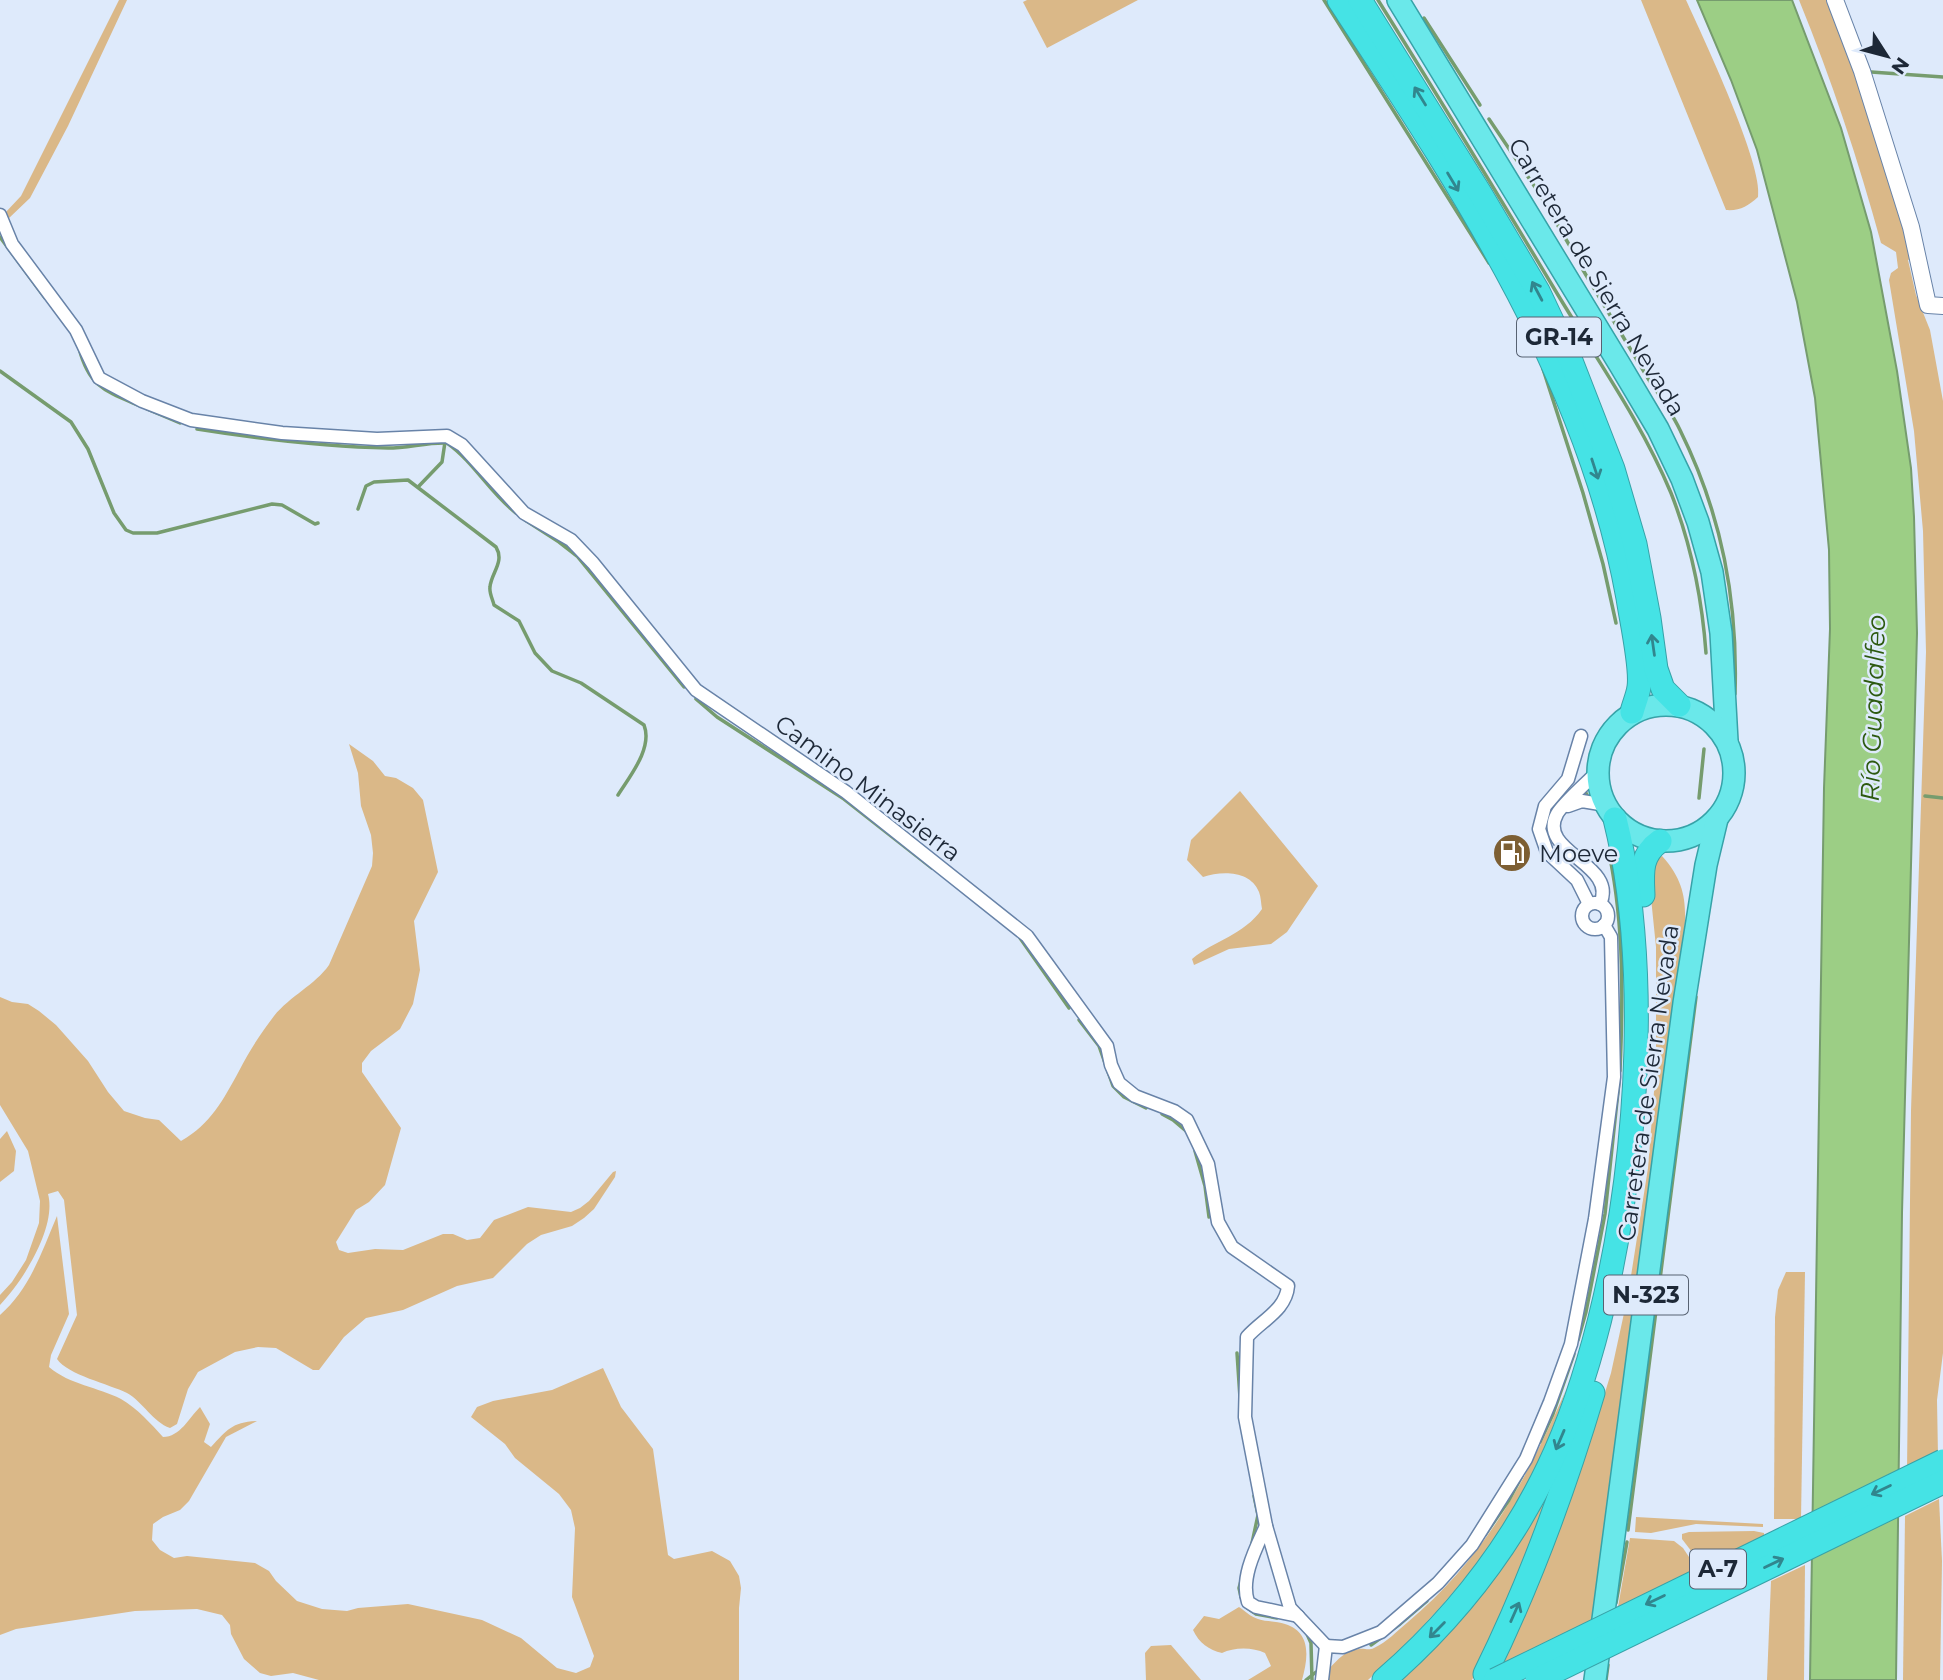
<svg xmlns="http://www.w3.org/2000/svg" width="1943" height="1680" font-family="Montserrat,sans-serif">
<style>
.green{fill:#dab888}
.water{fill:#9cce85;stroke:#769c6e;stroke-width:2}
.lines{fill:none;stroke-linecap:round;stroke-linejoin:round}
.stream{stroke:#769c6e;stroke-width:3.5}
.minor-casing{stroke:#6883a8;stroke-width:15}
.tertiary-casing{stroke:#6883a8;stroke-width:18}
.trunk-casing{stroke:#37a2a8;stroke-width:24}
.motorway-casing{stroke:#37a2a8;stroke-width:25}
.minor{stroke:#fff;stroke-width:12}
.tertiary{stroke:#fff;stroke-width:16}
.trunk{stroke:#6ae8ea;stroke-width:21}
.motorway{stroke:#45e3e5;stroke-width:23}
.motorway-bridge-casing{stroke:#37a2a8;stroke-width:25;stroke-linecap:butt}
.motorway-bridge{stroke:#45e3e5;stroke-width:23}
.oneway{stroke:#31868e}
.labels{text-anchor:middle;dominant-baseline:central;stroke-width:5;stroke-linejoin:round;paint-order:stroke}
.shield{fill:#deeafb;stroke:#576272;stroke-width:2}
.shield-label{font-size:23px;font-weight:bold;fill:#1d2837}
.street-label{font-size:24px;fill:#1d2837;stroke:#deeafb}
.poi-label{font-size:24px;fill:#1d2837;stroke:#deeafb;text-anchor:start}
.water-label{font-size:26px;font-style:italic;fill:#2d5a10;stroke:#deeafb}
</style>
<rect width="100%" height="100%" fill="#deeafb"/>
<g class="green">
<path d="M 119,0 L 127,0 L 68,126 L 30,198 L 8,219 L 5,213 L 21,196 Z"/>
<path d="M 1027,0 L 1138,0 L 1047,48 L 1023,2 Z"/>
<path d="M 1641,0 L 1686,0 C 1702,35 1764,166 1758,197 C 1748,206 1740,211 1726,210 Z"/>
<path d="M 1799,0 L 1829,0 L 1856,69 L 1914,257 L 1908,260 L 1916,295 L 1930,330 L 1943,401 L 1943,1353 L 1937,1400 L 1938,1456 L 1907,1471 L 1911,1111 L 1926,652 L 1923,531 L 1914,431 L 1889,280 L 1891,273 L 1898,268 L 1896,252 L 1881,243 C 1858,159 1832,81 1799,0 Z"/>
<path d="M 349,744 L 373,761 L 385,776 L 396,778 L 413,788 L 423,800 L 438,872 L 414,921 L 420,970 L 413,1004 L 400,1029 L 371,1051 L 362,1063 L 362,1072 L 401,1128 L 385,1185 L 369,1202 L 356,1210 L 336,1242 L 339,1250 L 348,1253 L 375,1249 L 403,1250 L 443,1234 L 453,1234 L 467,1240 L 480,1238 L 494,1220 L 528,1207 L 571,1212 L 580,1208 L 589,1201 L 613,1172 L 616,1171 L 615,1177 L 594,1209 L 584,1218 L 572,1226 L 541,1235 L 527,1244 L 493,1278 L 457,1286 L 403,1310 L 366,1318 L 344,1337 L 319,1370 L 313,1370 L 276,1348 L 258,1347 L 235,1352 L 198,1372 L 188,1389 L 177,1424 L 170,1428 C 153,1422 143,1402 127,1393 C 109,1384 68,1375 57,1359 L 77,1315 L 64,1200 L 58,1191 L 48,1194 C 57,1227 23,1281 0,1305 L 0,1295 L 12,1282 L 26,1260 L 39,1223 L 40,1201 L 28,1151 L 0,1105 L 0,997 L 12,1002 L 28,1004 L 39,1011 L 56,1025 L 88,1061 L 108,1092 L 124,1111 L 145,1118 L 159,1120 L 181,1141 C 211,1124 223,1100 239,1071 C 249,1051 261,1033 274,1016 C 290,996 315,985 329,965 L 372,866 L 373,853 L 371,835 L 361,806 L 358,773 Z"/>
<path d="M 1240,791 L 1318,886 L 1287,932 L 1271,944 L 1229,949 L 1194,965 L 1192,959 C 1215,940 1244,935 1262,909 C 1261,904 1261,897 1259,892 C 1250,870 1221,871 1203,877 L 1187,860 L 1191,840 Z"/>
<path d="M 1662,856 C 1690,887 1686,911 1683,950 L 1595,1624 L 1495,1672 L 1591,1438 L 1611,1373 L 1628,1295 L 1648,1168 L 1656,1066 L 1656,947 L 1651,898 L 1653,860 Z"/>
<path d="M 7,1131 L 16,1151 L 14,1171 L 0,1182 L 0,1139 Z"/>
<path d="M 57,1216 L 69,1314 L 51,1355 L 49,1367 C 70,1385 98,1387 121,1399 C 137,1408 151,1424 163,1437 C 180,1437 189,1418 200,1407 L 210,1424 L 204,1442 L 211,1447 C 227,1430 232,1422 257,1421 L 226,1437 L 189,1501 L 180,1510 L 163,1517 L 153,1524 L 152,1540 L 160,1550 L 174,1558 L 187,1556 L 255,1563 L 269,1571 L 276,1581 L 297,1601 L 322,1609 L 347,1611 L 358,1608 L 408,1604 L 482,1620 L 521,1638 L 557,1668 L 576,1673 L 590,1667 L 594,1656 L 572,1597 L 575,1528 L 571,1510 L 559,1494 L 515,1458 L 505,1444 L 471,1417 L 477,1407 L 493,1401 L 552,1390 L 603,1368 L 621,1407 L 653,1449 L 668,1555 L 674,1559 L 712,1551 L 730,1561 L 739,1576 L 741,1588 L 739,1608 L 739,1680 L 319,1680 L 293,1673 L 271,1676 L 260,1673 L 244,1659 L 231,1634 L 230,1625 L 222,1615 L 197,1609 L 135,1611 L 16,1629 L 0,1635 L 0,1315 C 30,1289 42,1251 57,1216 Z"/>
<path d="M 1786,1272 L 1805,1272 L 1801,1519 L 1774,1519 L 1775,1317 L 1778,1290 Z"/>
<path d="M 1566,1390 C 1526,1513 1462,1593 1368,1680 L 1329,1680 L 1329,1669 C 1338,1659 1345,1651 1359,1649 C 1365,1648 1368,1651 1374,1648 C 1387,1642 1397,1631 1408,1622 C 1485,1557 1526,1481 1566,1390 Z"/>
<path d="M 1574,1428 L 1516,1588 L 1472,1680 L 1397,1680 Z"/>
<path d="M 1939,1499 L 1942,1561 L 1940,1680 L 1903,1680 L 1905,1516 Z"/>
<path d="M 1636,1517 L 1763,1524 L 1763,1527 L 1696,1524 L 1651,1533 L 1635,1532 Z"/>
<path d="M 1754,1531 L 1764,1533 L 1764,1540 L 1705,1569 L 1682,1539 L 1682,1534 L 1689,1532 Z"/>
<path d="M 1630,1538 L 1674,1541 L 1683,1548 L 1699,1572 L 1617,1613 Z"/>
<path d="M 1805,1565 L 1804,1680 L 1767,1680 L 1771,1581 Z"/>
<path d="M 1239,1607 C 1245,1611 1251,1617 1258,1619 C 1267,1622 1277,1621 1285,1624 C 1312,1632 1308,1659 1302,1680 L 1248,1680 L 1271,1666 L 1265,1653 C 1253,1647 1234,1647 1222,1653 C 1209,1650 1199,1643 1193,1630 L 1204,1616 L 1219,1619 Z"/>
<path d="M 1171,1645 L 1201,1680 L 1146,1680 L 1145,1653 L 1151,1646 Z"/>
</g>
<path class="water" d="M 1697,0 L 1792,0 L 1841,128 L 1871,232 L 1897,371 L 1911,468 L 1914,517 L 1917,633 L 1902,1213 L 1896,1680 L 1810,1680 L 1824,788 L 1830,629 L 1829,550 L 1815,398 L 1797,302 L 1757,150 L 1731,80 Z"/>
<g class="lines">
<g class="stream">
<path d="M 1324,0 L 1489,263"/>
<path d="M 1378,0 C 1438,96 1497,193 1555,290 C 1595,357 1641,421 1671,493 C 1691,544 1702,598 1706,653"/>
<path d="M 1424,18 L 1480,105"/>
<path d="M 1871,72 L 1943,77"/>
<path d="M 1489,119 L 1539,193 L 1571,248"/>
<path d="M 0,237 L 45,298"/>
<path d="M 1583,270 C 1605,307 1627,343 1649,380 C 1660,396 1672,413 1680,430 C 1722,515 1738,601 1735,694"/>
<path d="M 79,348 C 89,387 105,391 140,406"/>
<path d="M 1543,369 L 1583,493 L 1603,564 L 1616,623"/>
<path d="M 0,371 L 71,422 L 88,449 L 114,513 L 126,530 L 133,533 L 157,533 L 272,504 L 282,505 L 315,524 L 318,523"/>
<path d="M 147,409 L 180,423"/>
<path d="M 197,429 C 260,439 324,447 388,448 C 408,448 428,442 447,443 C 474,462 490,493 516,513"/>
<path d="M 419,486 L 442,462 L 445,442"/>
<path d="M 358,509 L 366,486 L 374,482 L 408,480 L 496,547 C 505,562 491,573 490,587 C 489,593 493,600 494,605 L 519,621 L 535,653 L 552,671 L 581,683 L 644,725 C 653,748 630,776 618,795"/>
<path d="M 525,520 L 559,542 L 577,556 L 684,687"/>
<path d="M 696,699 L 717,717 L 844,799 L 932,868"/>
<path d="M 1586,793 L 1587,795"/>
<path d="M 1925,796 L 1943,798"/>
<path d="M 1699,798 L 1704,749"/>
<path d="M 1610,858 C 1624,927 1623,1001 1620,1071"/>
<path d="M 1020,938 L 1069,1008"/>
<path d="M 1079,1020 L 1099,1046 L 1113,1086 L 1124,1097 L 1146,1108"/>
<path d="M 1162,1114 L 1173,1120 L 1186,1131"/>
<path d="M 1195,1151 L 1205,1186 L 1209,1217"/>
<path d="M 1578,1340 L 1586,1312 L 1605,1214 L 1619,1082"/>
<path d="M 1237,1353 L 1240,1398"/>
<path d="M 1540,1442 L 1553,1414 L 1574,1354"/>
<path d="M 1628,1530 L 1696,997"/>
<path d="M 1485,1535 L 1509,1500 L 1522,1476"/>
<path d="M 1252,1543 L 1258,1515 L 1254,1496"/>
<path d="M 1241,1581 L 1239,1588 L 1241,1597"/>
<path d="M 1616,1603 L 1627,1542"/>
<path d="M 1246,1607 L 1256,1614 L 1277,1618"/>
<path d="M 1307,1634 L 1311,1643 L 1312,1680"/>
<path d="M 1371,1645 L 1400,1624 L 1427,1601"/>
<path d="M 1306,1680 L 1316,1672"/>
<path d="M 1606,1680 L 1608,1665"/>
</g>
<defs>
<g id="minor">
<path d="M 0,215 L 12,244 L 76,330 L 99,378 L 142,401 L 191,420 L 282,433 L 377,439 L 447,436 L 462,445 L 524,513 L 571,540 L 593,563 L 696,690 L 846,792 L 1027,936 L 1107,1046 L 1111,1065 L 1119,1083 L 1135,1096 L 1174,1111 L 1187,1120 L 1208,1164 L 1218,1222 L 1232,1247 L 1288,1286 C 1286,1310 1262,1320 1247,1337 L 1245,1417 L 1266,1526 L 1290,1608 L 1326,1646"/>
<path d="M 1581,736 L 1568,779 L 1545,806 L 1539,829 L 1547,852 L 1577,880 L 1589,904"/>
<path d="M 1598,771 C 1588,782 1564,802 1557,814 C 1536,852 1619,864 1600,904"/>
<path d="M 1568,806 L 1582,801 L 1606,805"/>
<circle cx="1595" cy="916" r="13"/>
<path d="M 1266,1526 C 1256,1548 1240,1578 1248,1602 L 1256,1607 L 1298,1616"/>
<path d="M 1326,1646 L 1343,1647 L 1381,1632 L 1438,1583 L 1472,1545 L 1526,1459 L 1550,1402 L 1571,1344 L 1595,1219 L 1614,1077 L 1611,937 L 1604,925"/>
<path d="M 1322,1680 L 1326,1646"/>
</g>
<path id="tertiary" d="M 1835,0 L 1862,71 L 1911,227 L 1928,305 L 1943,306"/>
<g id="trunk">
<path d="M 1398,0 L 1620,365 L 1658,429 L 1682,479 L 1698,522 L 1712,572 L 1721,633 L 1727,741"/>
<circle cx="1666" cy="773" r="68"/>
<path d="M 1595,1680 L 1684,1003 L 1706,865 L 1717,819"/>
</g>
<g id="motorway">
<path d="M 1339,0 C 1460,185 1588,376 1628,598 C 1631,619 1642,667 1639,687 C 1638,695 1634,704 1632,712"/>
<path d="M 1360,0 L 1480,193 L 1538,291 L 1571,361 L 1613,469 L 1635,544 L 1649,618 L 1656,669 L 1663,689 L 1679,705"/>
<path d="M 1643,895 C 1642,873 1640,855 1660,841"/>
<path d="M 1485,1674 C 1530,1583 1564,1490 1593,1393"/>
<path d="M 1384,1680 C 1452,1621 1509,1549 1548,1468 C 1630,1297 1661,1003 1615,819"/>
</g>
</defs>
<use href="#minor" class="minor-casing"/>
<use href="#tertiary" class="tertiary-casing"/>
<use href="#trunk" class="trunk-casing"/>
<use href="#motorway" class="motorway-casing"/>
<use href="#minor" class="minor"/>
<use href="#tertiary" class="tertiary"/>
<use href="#trunk" class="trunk"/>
<use href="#motorway" class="motorway"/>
<defs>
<g id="motorway-bridge">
<path d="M 1495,1680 L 1943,1461"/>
<path d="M 1537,1680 L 1943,1482"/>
</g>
</defs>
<use href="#motorway-bridge" class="motorway-bridge-casing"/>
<use href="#motorway-bridge" class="motorway-bridge"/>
</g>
<defs><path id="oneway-shaft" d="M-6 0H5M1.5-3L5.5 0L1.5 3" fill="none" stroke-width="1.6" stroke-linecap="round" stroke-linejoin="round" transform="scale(1.75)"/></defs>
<g class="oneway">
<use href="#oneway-shaft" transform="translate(1420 96) rotate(-122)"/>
<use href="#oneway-shaft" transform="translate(1453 182) rotate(59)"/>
<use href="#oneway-shaft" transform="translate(1537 291) rotate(-118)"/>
<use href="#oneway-shaft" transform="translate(1595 469) rotate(72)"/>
<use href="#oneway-shaft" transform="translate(1653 645) rotate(-98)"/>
<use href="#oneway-shaft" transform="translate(1560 1440) rotate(113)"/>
<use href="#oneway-shaft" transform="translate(1881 1490) rotate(154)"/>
<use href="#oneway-shaft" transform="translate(1774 1563) rotate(-26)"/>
<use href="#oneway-shaft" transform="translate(1655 1600) rotate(154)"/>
<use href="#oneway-shaft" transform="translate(1515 1612) rotate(-66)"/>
<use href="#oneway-shaft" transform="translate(1437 1630) rotate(135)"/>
</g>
<defs>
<symbol id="fuel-disc" viewBox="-11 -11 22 22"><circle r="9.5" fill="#7d5f33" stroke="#deeafb"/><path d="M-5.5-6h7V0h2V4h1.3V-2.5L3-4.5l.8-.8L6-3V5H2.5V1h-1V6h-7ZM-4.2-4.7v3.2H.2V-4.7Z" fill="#fff"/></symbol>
</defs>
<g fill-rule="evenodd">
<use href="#fuel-disc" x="1490" y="831" width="44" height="44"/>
</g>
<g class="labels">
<g class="shield">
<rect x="1517" y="317.5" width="84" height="39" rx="5"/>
<rect x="1604" y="1275.5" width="84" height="39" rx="5"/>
<rect x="1690" y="1549.5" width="56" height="39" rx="5"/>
</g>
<g class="shield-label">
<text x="1559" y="337">GR-14</text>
<text x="1646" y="1295">N-323</text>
<text x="1718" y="1569">A-7</text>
</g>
<g class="street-label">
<text transform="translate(1597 277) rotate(59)">Carretera de Sierra Nevada</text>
<text transform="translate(868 788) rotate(37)">Camino Minasierra</text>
<text transform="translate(1648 1083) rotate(-82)">Carretera de Sierra Nevada</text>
</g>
<g class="poi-label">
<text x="1539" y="853">Moeve</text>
</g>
<g class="water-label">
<text transform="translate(1873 708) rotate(-88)">Río Guadalfeo</text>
</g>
</g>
<g transform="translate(1887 56) rotate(126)" stroke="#deeafb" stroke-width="5" paint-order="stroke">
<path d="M0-5L12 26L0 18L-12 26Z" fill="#1d2837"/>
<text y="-10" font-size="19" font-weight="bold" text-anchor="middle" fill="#1d2837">N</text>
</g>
</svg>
